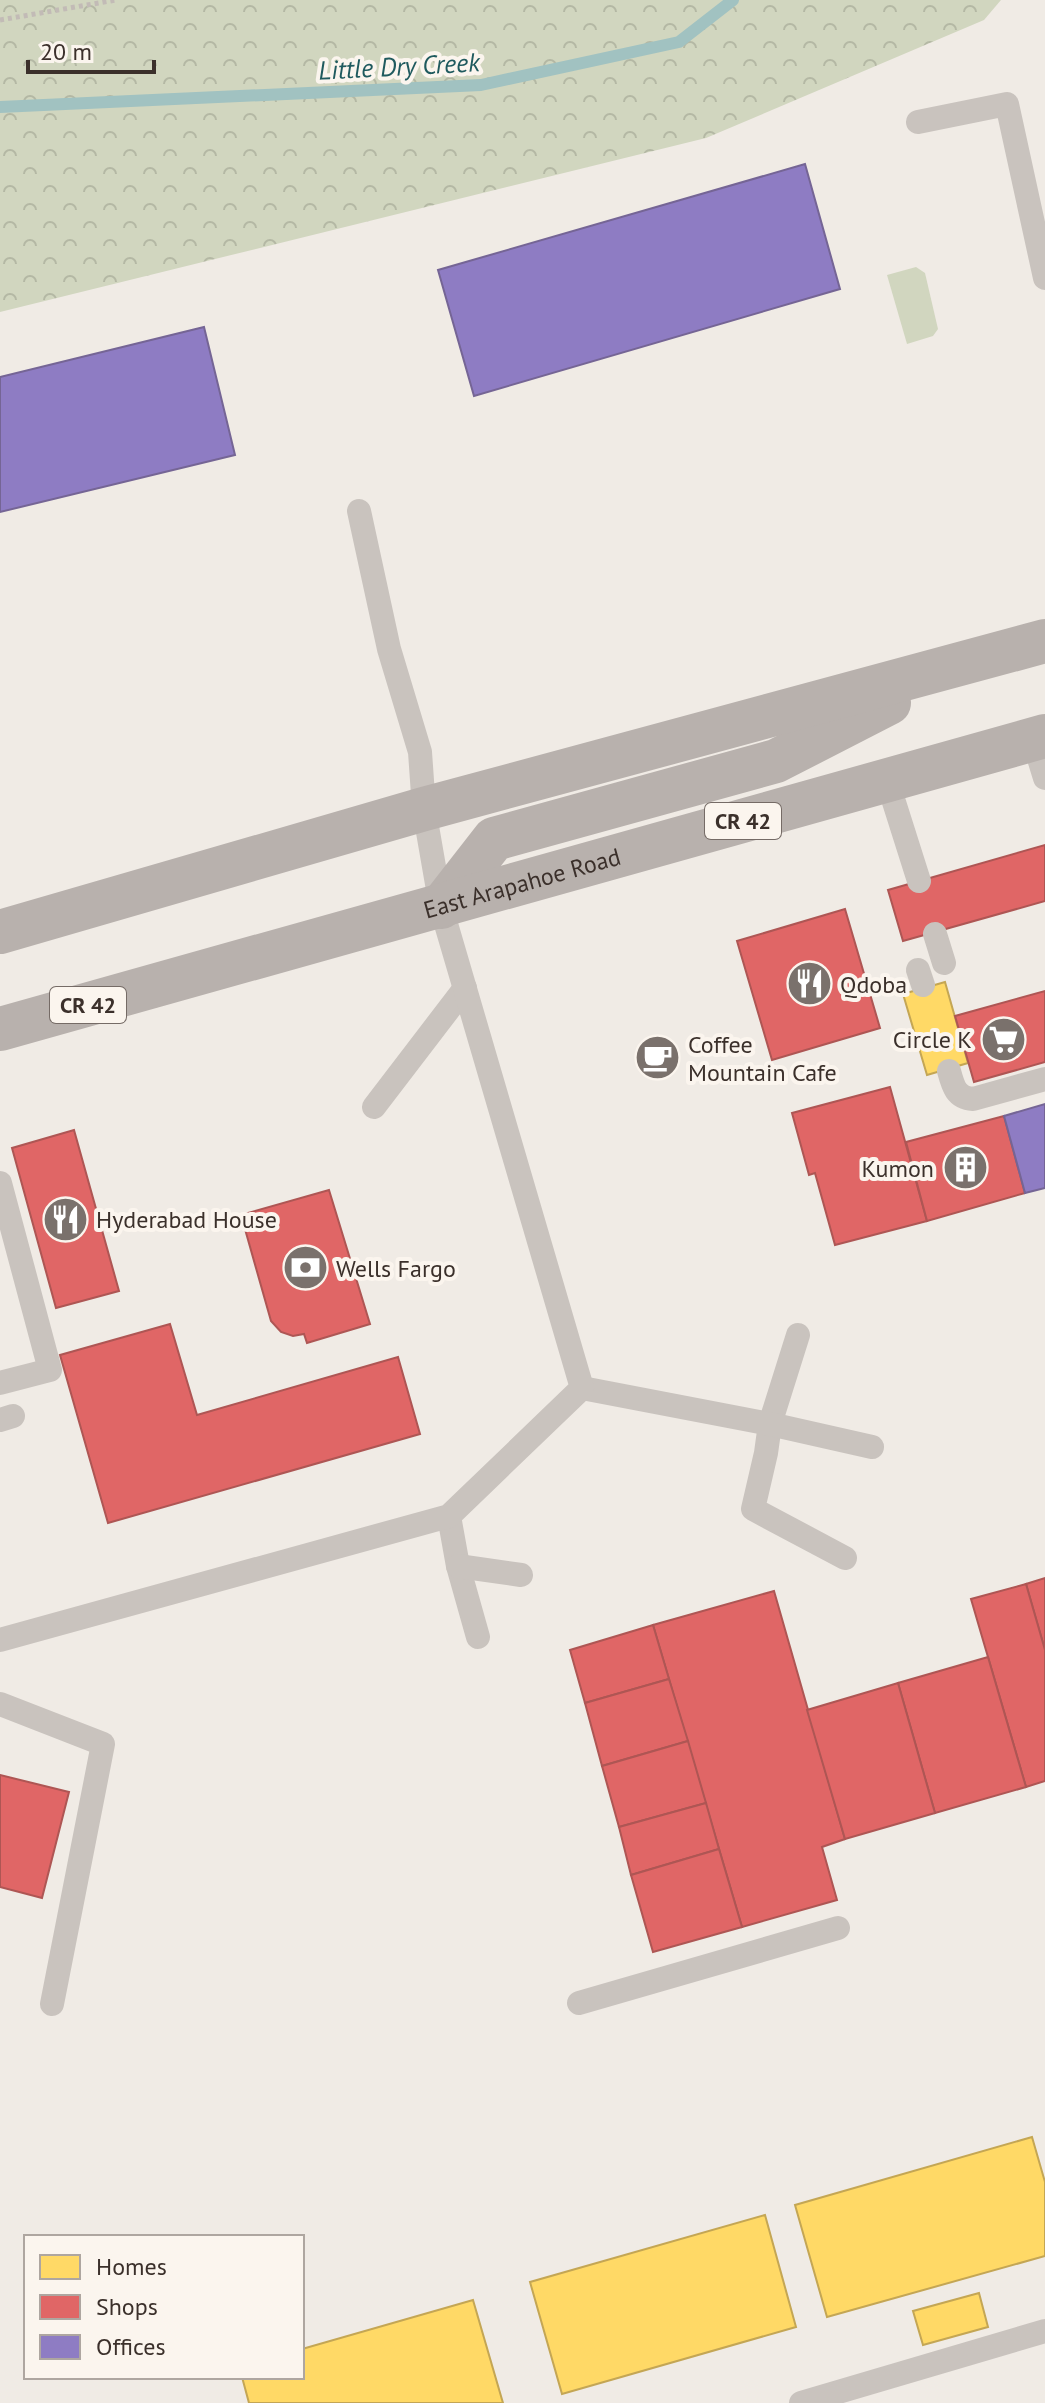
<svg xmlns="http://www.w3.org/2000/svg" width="1045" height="2403" font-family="'PT Sans',sans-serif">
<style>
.grass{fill:#d1d6bf}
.park{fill:url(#park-crowns)}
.homes{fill:#ffd966;stroke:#c4a654;stroke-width:2}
.shops{fill:#e06666;stroke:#ae5654;stroke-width:2}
.offices{fill:#8e7cc3;stroke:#756595;stroke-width:2}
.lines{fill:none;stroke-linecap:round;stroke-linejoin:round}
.stream{stroke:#a1c2c1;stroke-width:12}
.path{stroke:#c2bbb6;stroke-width:5;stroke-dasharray:4 4;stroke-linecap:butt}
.lane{stroke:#c9c3be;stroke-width:24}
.primary{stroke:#b8b1ad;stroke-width:44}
.labels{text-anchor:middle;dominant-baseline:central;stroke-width:8;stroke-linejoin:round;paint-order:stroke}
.shield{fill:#fbf5ee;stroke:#756b66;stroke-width:2}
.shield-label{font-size:22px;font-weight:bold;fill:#3b302b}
.street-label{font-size:24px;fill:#3b302b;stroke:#fbf5ee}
.poi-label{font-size:24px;fill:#3b302b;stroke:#fbf5ee;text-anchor:start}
.water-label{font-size:26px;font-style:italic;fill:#1f5a5e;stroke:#fbf5ee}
</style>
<defs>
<pattern id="park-crowns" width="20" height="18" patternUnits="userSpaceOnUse" patternTransform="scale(2)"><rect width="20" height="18" fill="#d1d6bf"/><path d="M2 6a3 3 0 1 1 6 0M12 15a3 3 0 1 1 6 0" fill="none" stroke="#b4b8a4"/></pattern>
</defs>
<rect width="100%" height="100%" fill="#f0ebe5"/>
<path class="grass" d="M 916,267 L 925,273 L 938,329 L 933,336 L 907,344 L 887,275 Z"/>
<path class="park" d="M 0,0 L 1001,0 L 984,20 L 706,138 L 0,312 Z"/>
<g class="homes">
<path d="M 945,982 L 968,1063 L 927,1075 L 903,994 Z"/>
<path d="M 1032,2137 L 1045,2182 L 1045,2256 L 827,2317 L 795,2205 Z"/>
<path d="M 765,2215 L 796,2327 L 562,2394 L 530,2282 Z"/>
<path d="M 979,2293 L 988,2327 L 923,2345 L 913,2311 Z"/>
<path d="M 473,2300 L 503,2403 L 249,2403 L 242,2377 L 302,2377 L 302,2349 Z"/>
</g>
<g class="shops">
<path d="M 1045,845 L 1045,901 L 903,941 L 888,890 Z"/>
<path d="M 845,909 L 880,1028 L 772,1060 L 737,941 Z"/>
<path d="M 1045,991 L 1045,1062 L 974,1082 L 955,1016 Z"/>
<path d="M 666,1046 L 671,1065 L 647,1071 L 642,1052 Z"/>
<path d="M 890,1087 L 927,1221 L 835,1245 L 815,1173 L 809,1175 L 792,1113 Z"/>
<path d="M 1004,1116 L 1025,1193 L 927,1221 L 906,1142 Z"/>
<path d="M 74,1130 L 119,1291 L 56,1308 L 12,1148 Z"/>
<path d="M 329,1190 L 370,1324 L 307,1343 L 304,1334 L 293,1336 L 281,1332 L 271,1321 L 241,1215 Z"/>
<path d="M 170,1324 L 197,1415 L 398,1357 L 420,1434 L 108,1523 L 60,1355 Z"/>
<path d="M 1045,1578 L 1045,1650 L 1026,1584 Z"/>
<path d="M 1026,1584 L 1045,1650 L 1045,1781 L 1026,1787 L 971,1599 Z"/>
<path d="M 774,1591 L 845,1839 L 822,1847 L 837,1900 L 742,1927 L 653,1625 Z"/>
<path d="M 653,1625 L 669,1679 L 585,1703 L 570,1650 Z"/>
<path d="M 988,1657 L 1026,1787 L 935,1813 L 898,1683 Z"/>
<path d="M 669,1679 L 688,1741 L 602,1766 L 585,1703 Z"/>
<path d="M 898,1683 L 935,1813 L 845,1839 L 807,1710 Z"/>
<path d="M 688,1741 L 706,1803 L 619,1827 L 602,1766 Z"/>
<path d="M 0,1775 L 69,1792 L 42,1898 L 0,1887 Z"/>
<path d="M 706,1803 L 719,1849 L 631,1875 L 619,1827 Z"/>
<path d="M 719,1849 L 742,1927 L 653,1952 L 631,1875 Z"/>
</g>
<g class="offices">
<path d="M 805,164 L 840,289 L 474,396 L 438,270 Z"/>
<path d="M 204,327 L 235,455 L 0,512 L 0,377 Z"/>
<path d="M 1045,1104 L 1045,1188 L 1025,1193 L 1004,1116 Z"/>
</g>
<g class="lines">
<path class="stream" d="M 0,107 L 481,85 L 679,42 L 733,0"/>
<path class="path" d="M 0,20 L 116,0"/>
<g class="lane">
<path d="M 918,122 L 1007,104 L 1045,278"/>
<path d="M 1033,739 L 1045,778"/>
<path d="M 887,780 L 919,881"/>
<path d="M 935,934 L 944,963"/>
<path d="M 918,970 L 923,985"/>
<path d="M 949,1071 C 953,1086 956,1098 973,1099 L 1045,1079"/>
<path d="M 374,1107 L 465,988"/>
<path d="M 0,1183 L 50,1370 L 0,1383"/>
<path d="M 798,1335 L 770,1424 L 766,1453 L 753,1509 L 845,1558"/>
<path d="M 582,1388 L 770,1424 L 872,1447"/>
<path d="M 0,1420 L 13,1416"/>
<path d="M 449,1516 L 458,1566 L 478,1637"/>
<path d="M 458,1566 L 521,1575"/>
<path d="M 0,1640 L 449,1516 L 582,1388 L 441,907 L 424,809 L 420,752 L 389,649 L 359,511"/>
<path d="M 0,1704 L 103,1744 L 52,2004"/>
<path d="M 579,2003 L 838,1928"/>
<path d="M 801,2403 L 1045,2331"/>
</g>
<g class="primary">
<path d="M 441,907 L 494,839 L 776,761 L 889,703"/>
<path d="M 0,932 L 424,809 L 1045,641"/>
<path id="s1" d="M 0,1029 L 1045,736"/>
</g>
</g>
<defs>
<symbol id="restaurant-disc" viewBox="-11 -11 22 22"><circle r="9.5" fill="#7a716c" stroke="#fbf5ee"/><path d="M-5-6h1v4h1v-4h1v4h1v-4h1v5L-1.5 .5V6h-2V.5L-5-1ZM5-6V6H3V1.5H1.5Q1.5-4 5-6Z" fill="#fff"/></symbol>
<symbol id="supermarket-disc" viewBox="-11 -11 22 22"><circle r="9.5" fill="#7a716c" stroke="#fbf5ee"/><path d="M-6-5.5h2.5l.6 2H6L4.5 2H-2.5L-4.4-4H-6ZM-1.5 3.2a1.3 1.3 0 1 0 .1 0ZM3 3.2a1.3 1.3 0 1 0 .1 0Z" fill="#fff"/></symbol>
<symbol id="cafe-disc" viewBox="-11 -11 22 22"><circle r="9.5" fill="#7a716c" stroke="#fbf5ee"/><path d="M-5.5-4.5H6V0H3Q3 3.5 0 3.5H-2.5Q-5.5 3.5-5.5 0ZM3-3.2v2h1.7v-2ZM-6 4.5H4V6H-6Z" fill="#fff"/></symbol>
<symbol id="building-disc" viewBox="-11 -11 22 22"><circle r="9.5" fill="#7a716c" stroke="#fbf5ee"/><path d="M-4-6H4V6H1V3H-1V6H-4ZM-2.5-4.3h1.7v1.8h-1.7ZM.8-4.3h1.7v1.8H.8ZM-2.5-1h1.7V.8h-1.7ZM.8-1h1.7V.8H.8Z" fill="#fff"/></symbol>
<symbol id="bank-disc" viewBox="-11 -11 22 22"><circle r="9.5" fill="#7a716c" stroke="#fbf5ee"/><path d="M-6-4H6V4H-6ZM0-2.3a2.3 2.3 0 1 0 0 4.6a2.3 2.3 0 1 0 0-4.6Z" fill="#fff"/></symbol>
</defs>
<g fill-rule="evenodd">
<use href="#restaurant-disc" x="784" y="958" width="51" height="51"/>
<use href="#supermarket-disc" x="978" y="1014" width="51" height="51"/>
<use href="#cafe-disc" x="632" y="1032" width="51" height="51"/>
<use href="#building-disc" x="940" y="1142" width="51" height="51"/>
<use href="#restaurant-disc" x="40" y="1194" width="51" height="51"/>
<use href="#bank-disc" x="280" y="1242" width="51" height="51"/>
</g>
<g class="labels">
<g class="shield">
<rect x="705" y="803" width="76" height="36" rx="6"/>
<rect x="50" y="987" width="76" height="36" rx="6"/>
</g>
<g class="shield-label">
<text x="743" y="821">CR 42</text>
<text x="88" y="1005">CR 42</text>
</g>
<g class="street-label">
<text stroke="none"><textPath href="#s1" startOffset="542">East Arapahoe Road</textPath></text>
</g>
<g class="poi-label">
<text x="840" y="984">Qdoba</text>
<text x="972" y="1039" text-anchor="end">Circle K</text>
<text x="688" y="1044">Coffee<tspan x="688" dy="28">Mountain Cafe</tspan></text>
<text x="934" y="1168" text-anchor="end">Kumon</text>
<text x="96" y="1219">Hyderabad House</text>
<text x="336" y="1268">Wells Fargo</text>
</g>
<g class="water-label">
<text transform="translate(399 66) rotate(-3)">Little Dry Creek</text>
</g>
</g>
<rect x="24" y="2235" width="280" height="144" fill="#fbf5ee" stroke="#aea6a0" stroke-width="2"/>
<rect x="40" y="2255" width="40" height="24" fill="#ffd966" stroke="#aea6a0" stroke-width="2"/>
<text x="96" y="2275" font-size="24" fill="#3b302b">Homes</text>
<rect x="40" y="2295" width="40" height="24" fill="#e06666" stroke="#aea6a0" stroke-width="2"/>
<text x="96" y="2315" font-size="24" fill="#3b302b">Shops</text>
<rect x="40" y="2335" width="40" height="24" fill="#8e7cc3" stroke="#aea6a0" stroke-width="2"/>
<text x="96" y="2355" font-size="24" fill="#3b302b">Offices</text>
<path d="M28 60v12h126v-12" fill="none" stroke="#3b302b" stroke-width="4"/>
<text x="40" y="60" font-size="24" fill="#3b302b" stroke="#fbf5ee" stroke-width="6" paint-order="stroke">20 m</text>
</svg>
